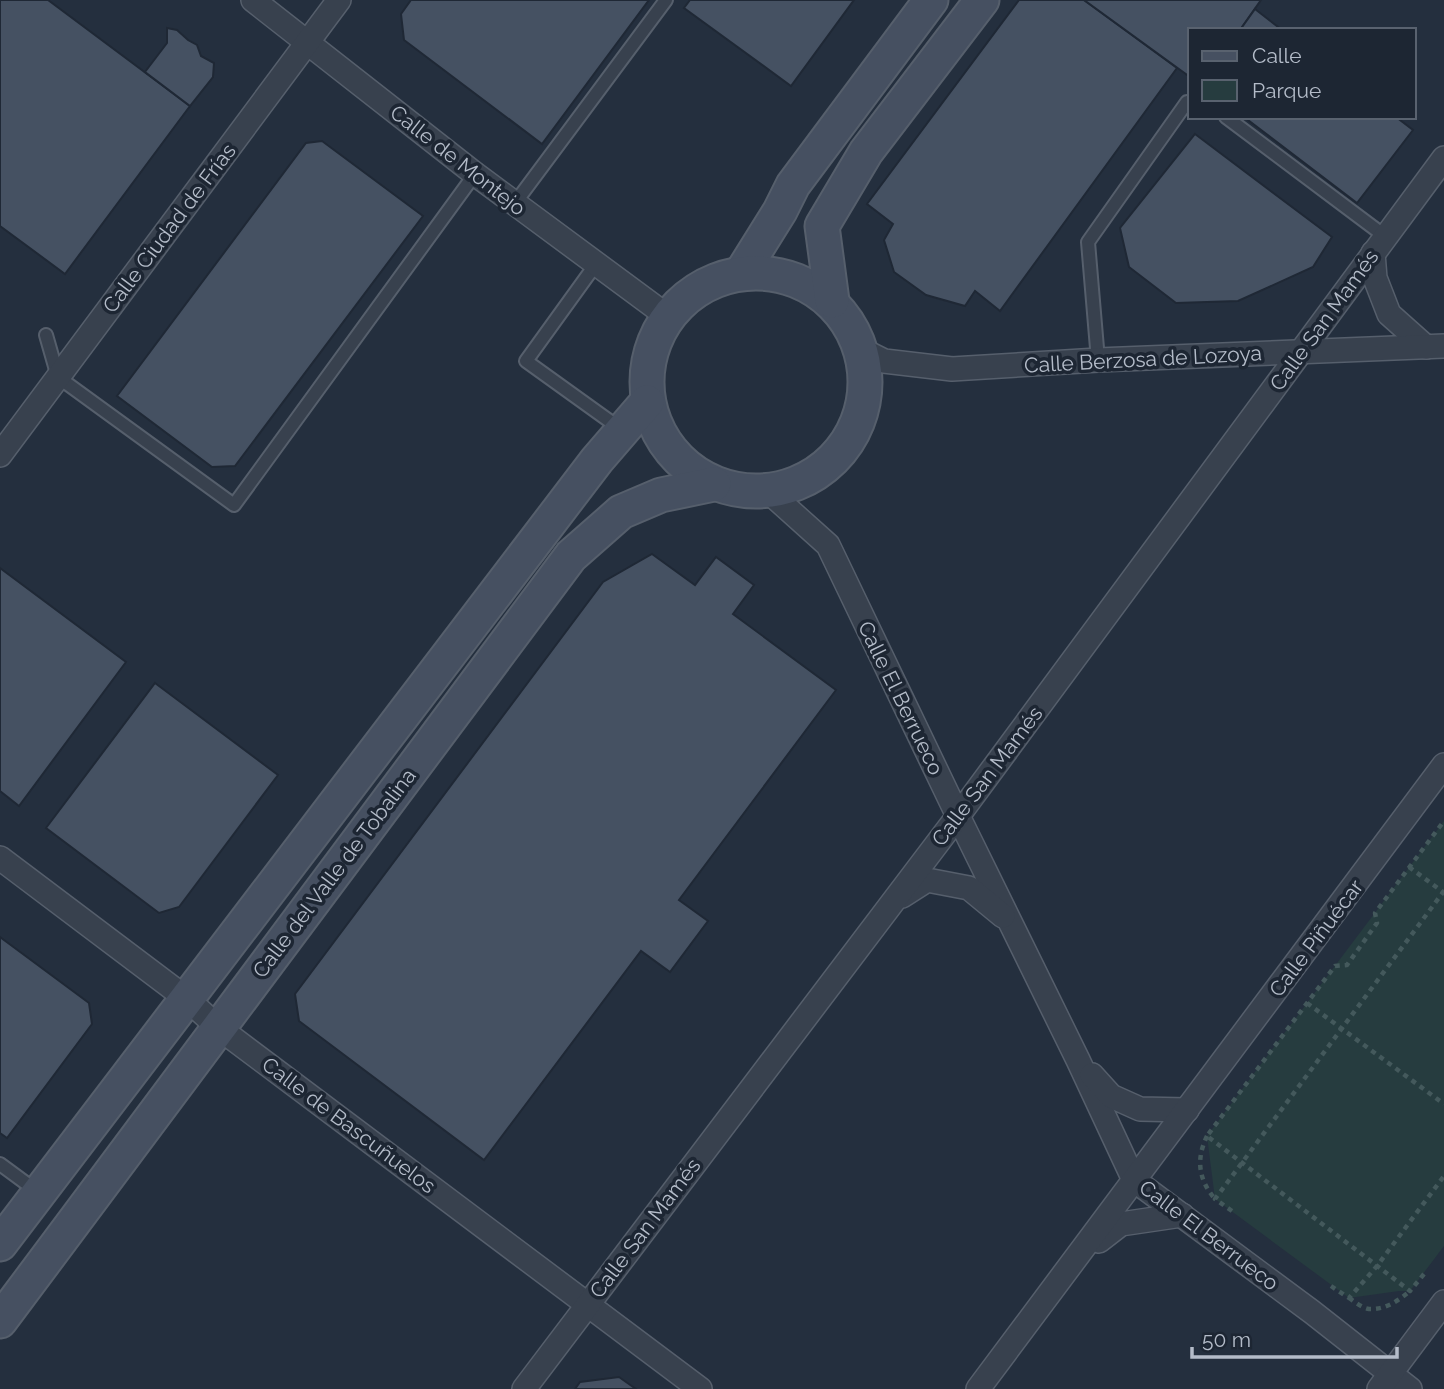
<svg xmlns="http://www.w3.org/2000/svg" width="1444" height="1389" font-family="Raleway,sans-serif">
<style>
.green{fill:#263c3f}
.building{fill:#455162;stroke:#1f2835;stroke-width:2}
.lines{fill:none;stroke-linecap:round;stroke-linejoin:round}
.lane-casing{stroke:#565f6c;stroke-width:16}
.street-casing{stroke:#565f6c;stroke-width:26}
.secondary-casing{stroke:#565f6c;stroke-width:37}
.path{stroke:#44595c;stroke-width:4.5;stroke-dasharray:5 5;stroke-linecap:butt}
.lane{stroke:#38414e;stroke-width:12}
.street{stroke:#38414e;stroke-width:23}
.secondary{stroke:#465061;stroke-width:33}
.labels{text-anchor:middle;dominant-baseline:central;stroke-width:7;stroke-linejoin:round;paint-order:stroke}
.street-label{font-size:21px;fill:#b4bcc9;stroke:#1d2633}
</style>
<rect width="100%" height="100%" fill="#242f3e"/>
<path class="green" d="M 1444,821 L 1444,1246 L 1410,1291 L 1399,1291 L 1349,1298 L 1215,1199 L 1207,1136 Z"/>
<g class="building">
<path d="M 0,0 L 48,0 L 190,106 L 65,274 L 0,226 Z"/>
<path d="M 411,0 L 649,0 L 542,144 L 404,40 L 401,14 Z"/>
<path d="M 690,0 L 854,0 L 791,86 L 684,8 Z"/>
<path d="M 1019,0 L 1084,0 L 1177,68 L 1000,311 L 975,291 L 965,306 L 926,295 L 894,272 L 884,240 L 893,224 L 867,204 Z"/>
<path d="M 1084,0 L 1261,0 L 1240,30 L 1190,30 L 1190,77 Z"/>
<path d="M 1255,9 L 1282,30 L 1240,30 Z"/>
<path d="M 167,28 L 177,30 L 188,40 L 197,45 L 201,56 L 214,63 L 213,77 L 190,106 L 145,72 L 167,43 Z"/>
<path d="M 1244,117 L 1396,117 L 1413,130 L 1357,203 Z"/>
<path d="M 1195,134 L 1332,237 L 1313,267 L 1238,301 L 1176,303 L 1129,267 L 1120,228 Z"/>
<path d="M 322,141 L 423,216 L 235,466 L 212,467 L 117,396 L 306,143 Z"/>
<path d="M 652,554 L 695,585 L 716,557 L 754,585 L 733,614 L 836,690 L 679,900 L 708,921 L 670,972 L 641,951 L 484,1160 L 299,1021 L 295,994 L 603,582 Z"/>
<path d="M 0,568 L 126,662 L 19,806 L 0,791 Z"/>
<path d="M 155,683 L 278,775 L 179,907 L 159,913 L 46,828 Z"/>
<path d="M 0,937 L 89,1003 L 92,1024 L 7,1138 L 0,1133 Z"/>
<path d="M 619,1377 L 636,1389 L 575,1389 L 580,1382 Z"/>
</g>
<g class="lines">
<defs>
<g id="lane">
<path d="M 1226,117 L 1386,237"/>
<path d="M 515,203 L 666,0"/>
<path d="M 596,264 L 526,361 L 622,430"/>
<path d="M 46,335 L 58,377 L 234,505 L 475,174"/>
<path d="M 1098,360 L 1088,242 L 1187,102 L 1190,102"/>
<path d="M 0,1164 L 38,1192"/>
</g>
<g id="street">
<path d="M 253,0 L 475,174 L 667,316"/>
<path d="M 1373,253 L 1375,278 L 1389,314 L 1426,347"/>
<path d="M 862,350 L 884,361 L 952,369 L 1098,360 L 1444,346"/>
<path d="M 0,455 L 339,0"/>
<path d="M 769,492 L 828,545 L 958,816 L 1078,1060 L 1134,1180 L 1312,1312 L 1410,1389"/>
<path d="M 0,858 L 187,999 L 219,1028 L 700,1389"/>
<path d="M 902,896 L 927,880 L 969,888 L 1003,916"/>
<path d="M 1092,1075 L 1111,1096 L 1140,1109 L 1187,1110"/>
<path d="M 1099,1241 L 1121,1224 L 1182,1215"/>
<path d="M 524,1389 L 958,816 L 1444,158"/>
<path d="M 978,1389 L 1444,765"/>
<path d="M 1379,1389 L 1444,1302"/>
</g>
<g id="secondary">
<path d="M 742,272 L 780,211 L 793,185 L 931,0"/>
<circle cx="756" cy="382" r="109"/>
<path d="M 832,301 L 822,226 L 866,152 L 982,0"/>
<path d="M 0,1244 L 597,460 L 647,402"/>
<path d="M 0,1321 L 571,556 L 621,512 L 661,495 L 714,484"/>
</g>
</defs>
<use href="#lane" class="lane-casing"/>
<use href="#street" class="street-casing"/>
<use href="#secondary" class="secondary-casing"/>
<g class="path">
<path d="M 1409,867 L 1443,892"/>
<path d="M 1307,1003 L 1444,1104"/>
<path d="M 1207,1136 C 1196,1159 1198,1179 1215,1199"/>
<path d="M 1232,1211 L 1215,1199 L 1444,891"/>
<path d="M 1424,1274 L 1410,1291 L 1207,1136 L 1335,966 L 1347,965 L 1377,923 L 1375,913 L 1444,821"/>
<path d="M 1331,1286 L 1349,1298 L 1377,1266 L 1444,1176"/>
<path d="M 1349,1298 C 1355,1302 1362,1308 1369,1309 C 1385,1310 1398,1301 1410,1291"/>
</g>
<use href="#lane" class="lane"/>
<use href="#street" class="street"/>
<use href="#secondary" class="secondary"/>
</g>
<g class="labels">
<g class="street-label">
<text transform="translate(458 160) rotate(38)">Calle de Montejo</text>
<text transform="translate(169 228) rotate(-53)">Calle Ciudad de Frías</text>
<text transform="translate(1324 320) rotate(-54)">Calle San Mamés</text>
<text transform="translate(1143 359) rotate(-3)">Calle Berzosa de Lozoya</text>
<text transform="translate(901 698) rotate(64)">Calle El Berrueco</text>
<text transform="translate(987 776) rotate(-53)">Calle San Mamés</text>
<text transform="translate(334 873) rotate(-53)">Calle del Valle de Tobalina</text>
<text transform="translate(1316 938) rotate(-53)">Calle Piñuécar</text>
<text transform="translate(349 1125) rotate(37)">Calle de Bascuñuelos</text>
<text transform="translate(645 1228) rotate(-53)">Calle San Mamés</text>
<text transform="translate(1209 1235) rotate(37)">Calle El Berrueco</text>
</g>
</g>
<rect x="1188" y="28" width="228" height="91" fill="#1d2633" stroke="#59626f" stroke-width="2"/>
<rect x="1202" y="51" width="35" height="10" fill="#465061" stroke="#59626f" stroke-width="2"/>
<text x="1252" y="63" font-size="21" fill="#b4bcc9">Calle</text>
<rect x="1202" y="80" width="35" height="21" fill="#263c3f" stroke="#59626f" stroke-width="2"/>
<text x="1252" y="98" font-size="21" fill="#b4bcc9">Parque</text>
<path d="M1192 1347v10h205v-10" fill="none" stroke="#b4bcc9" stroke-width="3.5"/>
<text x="1202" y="1347" font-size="21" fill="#b4bcc9" stroke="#1d2633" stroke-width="5" paint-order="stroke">50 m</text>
</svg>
